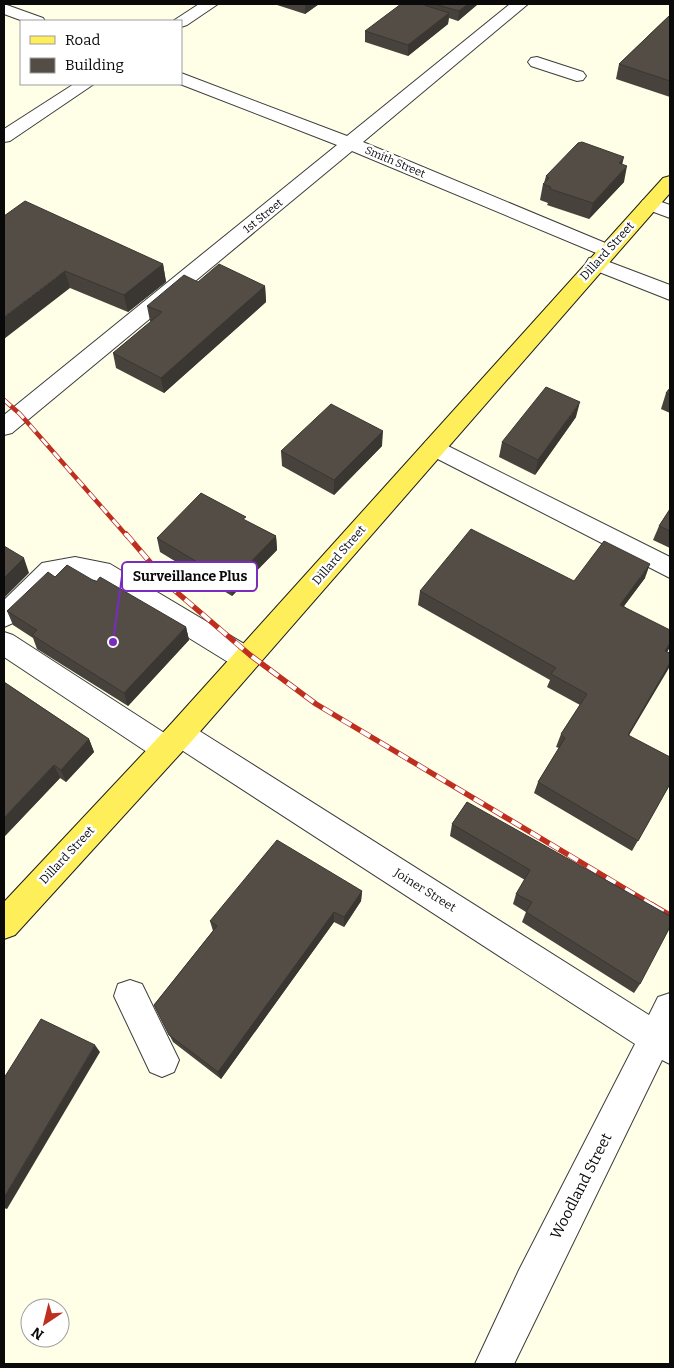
<svg xmlns="http://www.w3.org/2000/svg" width="674" height="1368" font-family="Bitter,serif">
<style>
.lines{fill:none;stroke-linecap:round;stroke-linejoin:round}
.minor-casing{stroke:#3d3d3d;stroke-width:2}
.major-casing{stroke:#1b1b1b;stroke-width:2}
.minor{fill:#fff;fill-rule:evenodd}
.major{fill:#feee59;fill-rule:evenodd}
.rail-far2-casing{stroke:#be2f1f;stroke-width:4.5}
.rail-far1-casing{stroke:#be2f1f;stroke-width:5.5}
.rail-casing{stroke:#be2f1f;stroke-width:7}
.rail-far2{stroke:#fff;stroke-width:3;stroke-dasharray:9;stroke-linecap:butt}
.rail-far1{stroke:#fff;stroke-width:4;stroke-dasharray:11;stroke-linecap:butt}
.rail{stroke:#fff;stroke-width:5;stroke-dasharray:14;stroke-linecap:butt}
.wall{fill:#47423c}
.shaded-wall{fill:#3a3631}
.building{fill:#534d46;stroke:#3a3631}
.labels{text-anchor:middle;dominant-baseline:central;stroke-width:5;stroke-linejoin:round;paint-order:stroke}
.far-street-label{font-size:11px;fill:#0a0a0a;stroke:#fff}
.street-label{font-size:12px;fill:#0a0a0a;stroke:#fff}
.near-street-label{font-size:15px;fill:#0a0a0a;stroke:#fff}
.leader{fill:none;stroke:#7b2cbf;stroke-width:2}
.callout-dot{fill:#7b2cbf;stroke:#fff;stroke-width:2}
.callout{fill:#fff;stroke:#7b2cbf;stroke-width:2}
.callout-label{font-size:14px;text-anchor:middle;font-weight:bold;fill:#0a0a0a}
</style>
<rect width="100%" height="100%" fill="#fffee7"/>
<g class="lines">
<defs>
<g id="minor">
<path d="M 4,4 L 43,18 L 45,21 L 23,21 L 4,14 Z"/>
<path d="M 199,4 L 218,4 L 187,25 L 181,27 L 181,21 L 173,21 Z"/>
<path d="M 510,4 L 528,4 L 363,142 L 615,247 L 618,251 L 615,255 L 608,257 L 601,255 L 352,151 L 12,433 L 4,435 L 4,415 L 337,145 L 180,84 L 181,73 L 347,136 Z"/>
<path d="M 537,57 L 583,72 L 586,76 L 583,80 L 577,81 L 531,66 L 528,62 L 531,58 Z"/>
<path d="M 74,84 L 94,84 L 10,141 L 4,142 L 4,129 Z"/>
<path d="M 650,198 L 670,205 L 670,218 L 643,208 L 640,204 L 643,200 Z"/>
<path d="M 596,257 L 670,285 L 670,300 L 589,268 L 586,263 L 589,258 Z"/>
<path d="M 434,439 L 670,557 L 670,578 L 426,453 L 422,447 L 426,441 Z"/>
<path d="M 75,557 L 110,564 L 256,651 L 260,659 L 256,667 L 246,670 L 236,667 L 95,580 L 75,577 L 58,579 L 13,623 L 4,627 L 4,600 L 42,563 Z"/>
<path d="M 4,632 L 13,635 L 166,734 L 170,725 L 180,722 L 190,725 L 649,1015 L 658,997 L 670,993 L 670,1064 L 662,1060 L 514,1364 L 475,1364 L 519,1270 L 635,1044 L 180,749 L 176,758 L 166,761 L 156,758 L 4,657 Z"/>
<path d="M 130,980 L 142,984 L 179,1060 L 174,1072 L 162,1077 L 150,1072 L 114,996 L 118,984 Z"/>
</g>
<path id="major" d="M 670,176 L 670,193 L 190,743 L 15,935 L 4,939 L 4,902 L 170,725 L 663,178 Z"/>
</defs>
<use href="#minor" class="minor-casing"/>
<use href="#major" class="major-casing"/>
<use href="#minor" class="minor"/>
<use href="#major" class="major"/>
<defs>
<path id="rail-far2" d="M 4,400 L 20,414 L 127,536"/>
<path id="rail-far1" d="M 126,534 L 173,589 L 250,655 L 316,704 L 654,906"/>
<path id="rail" d="M 651,905 L 670,916"/>
</defs>
<use href="#rail-far2" class="rail-far2-casing"/>
<use href="#rail-far1" class="rail-far1-casing"/>
<use href="#rail" class="rail-casing"/>
<use href="#rail-far2" class="rail-far2"/>
<use href="#rail-far1" class="rail-far1"/>
<use href="#rail" class="rail"/>
</g>
<g class="wall">
<path d="M 274,4 L 319,4 L 305,14 Z"/>
<path d="M 426,4 L 478,4 L 458,21 L 449,18 L 448,24 L 408,56 L 365,42 L 365,31 L 426,6 Z"/>
<path d="M 670,15 L 670,97 L 616,79 L 619,64 Z"/>
<path d="M 622,164 L 624,182 L 589,219 L 547,205 L 548,203 L 540,200 L 543,184 L 544,183 L 546,176 Z"/>
<path d="M 4,216 L 163,264 L 166,282 L 128,312 L 70,288 Z"/>
<path d="M 198,282 L 265,286 L 266,302 L 164,393 L 116,368 L 113,353 L 151,322 L 150,321 L 147,306 Z"/>
<path d="M 670,388 L 670,413 L 661,409 L 666,393 Z"/>
<path d="M 576,417 L 535,475 L 499,457 L 502,442 Z"/>
<path d="M 382,446 L 334,495 L 282,466 L 281,451 Z"/>
<path d="M 670,509 L 670,548 L 653,540 L 659,526 Z"/>
<path d="M 246,521 L 276,536 L 277,550 L 232,596 L 160,552 L 157,538 Z"/>
<path d="M 55,577 L 96,582 L 186,627 L 189,640 L 128,706 L 37,649 L 33,638 L 13,625 L 7,611 Z"/>
<path d="M 645,578 L 624,606 L 670,647 L 667,652 L 670,653 L 670,665 L 629,735 L 670,784 L 632,851 L 534,793 L 538,782 L 559,748 L 556,747 L 561,734 L 580,705 L 547,687 L 550,680 L 418,605 L 420,591 L 574,581 Z"/>
<path d="M 4,682 L 89,739 L 94,752 L 66,782 L 60,778 L 4,837 Z"/>
<path d="M 467,802 L 640,984 L 634,993 L 522,922 L 526,912 L 513,904 L 516,894 L 525,880 L 450,836 L 452,824 Z"/>
<path d="M 362,891 L 361,901 L 344,927 L 334,922 L 221,1079 L 173,1042 L 154,1005 L 213,931 L 210,921 Z"/>
</g>
<g class="shaded-wall">
<path d="M 305,4 L 319,4 L 305,14 Z"/>
<path d="M 468,4 L 478,4 L 458,21 L 459,11 Z"/>
<path d="M 449,13 L 448,24 L 408,56 L 408,45 Z"/>
<path d="M 624,157 L 620,173 L 619,163 Z"/>
<path d="M 627,166 L 624,182 L 589,219 L 593,203 Z"/>
<path d="M 163,264 L 166,282 L 128,312 L 124,295 Z"/>
<path d="M 65,271 L 70,288 L 4,339 L 4,317 Z"/>
<path d="M 265,286 L 266,302 L 164,393 L 161,378 Z"/>
<path d="M 580,402 L 576,417 L 535,475 L 538,460 Z"/>
<path d="M 383,431 L 382,446 L 334,495 L 334,480 Z"/>
<path d="M 276,536 L 277,550 L 232,596 L 231,582 Z"/>
<path d="M 24,558 L 29,573 L 4,598 L 4,578 Z"/>
<path d="M 650,564 L 645,578 L 615,618 L 620,605 Z"/>
<path d="M 186,627 L 189,640 L 128,706 L 124,693 Z"/>
<path d="M 670,643 L 670,647 L 659,664 L 665,651 Z"/>
<path d="M 670,663 L 669,668 L 622,747 L 628,735 Z"/>
<path d="M 89,739 L 94,752 L 66,782 L 61,770 Z"/>
<path d="M 54,765 L 60,778 L 4,837 L 4,818 Z"/>
<path d="M 362,891 L 361,901 L 344,927 L 344,917 Z"/>
<path d="M 334,912 L 334,922 L 221,1079 L 218,1072 Z"/>
<path d="M 95,1045 L 100,1052 L 7,1209 L 4,1208 L 4,1197 Z"/>
</g>
<g class="building">
<path d="M 401,4 L 421,4 L 449,13 L 408,45 L 365,31 Z"/>
<path d="M 434,4 L 468,4 L 459,11 Z"/>
<path d="M 670,15 L 670,81 L 619,64 Z"/>
<path d="M 582,142 L 624,157 L 619,163 L 627,166 L 593,203 L 550,189 L 551,187 L 543,184 L 549,178 L 546,176 L 578,143 Z"/>
<path d="M 25,201 L 163,264 L 124,295 L 65,271 L 4,317 L 4,216 Z"/>
<path d="M 219,264 L 265,286 L 161,378 L 113,353 L 162,312 L 147,306 L 184,275 L 198,282 Z"/>
<path d="M 546,387 L 580,402 L 538,460 L 502,442 Z"/>
<path d="M 670,388 L 670,395 L 666,393 Z"/>
<path d="M 331,404 L 383,431 L 334,480 L 281,451 Z"/>
<path d="M 201,493 L 246,517 L 243,519 L 276,536 L 231,582 L 157,538 Z"/>
<path d="M 670,509 L 670,531 L 659,526 Z"/>
<path d="M 471,529 L 574,581 L 604,541 L 650,564 L 620,605 L 670,630 L 670,643 L 665,651 L 670,653 L 670,663 L 628,735 L 670,757 L 670,784 L 638,841 L 538,782 L 565,738 L 561,734 L 587,694 L 551,674 L 556,668 L 420,591 Z"/>
<path d="M 4,546 L 24,558 L 4,578 Z"/>
<path d="M 67,565 L 96,582 L 100,577 L 186,627 L 124,693 L 32,635 L 37,630 L 7,611 L 48,572 L 55,577 Z"/>
<path d="M 4,682 L 89,739 L 61,770 L 54,765 L 4,818 Z"/>
<path d="M 467,802 L 670,916 L 670,927 L 640,984 L 526,912 L 532,902 L 516,894 L 530,870 L 452,824 Z"/>
<path d="M 277,840 L 362,891 L 344,917 L 334,912 L 218,1072 L 169,1035 L 154,1005 L 217,926 L 210,921 Z"/>
<path d="M 41,1019 L 95,1045 L 4,1197 L 4,1078 Z"/>
</g>
<g class="labels">
<g class="far-street-label">
<text transform="translate(395 162) rotate(23)">Smith Street</text>
<text transform="translate(263 216) rotate(-39)">1st Street</text>
</g>
<g class="street-label">
<text transform="translate(607 251) rotate(-48)">Dillard Street</text>
<text transform="translate(339 555) rotate(-49)">Dillard Street</text>
<text transform="translate(67 855) rotate(-47)">Dillard Street</text>
<text transform="translate(425 890) rotate(32)">Joiner Street</text>
</g>
<g class="near-street-label">
<text transform="translate(581 1186) rotate(-63)">Woodland Street</text>
</g>
</g>
<path class="leader" d="M113 642L122 576"/>
<circle class="callout-dot" cx="113" cy="642" r="5"/>
<rect class="callout" x="122" y="562" width="135" height="29" rx="5"/>
<g class="callout-label">
<text x="190" y="581">Surveillance Plus</text>
</g>
<rect width="674" height="1368" fill="none" stroke="#0a0a0a" stroke-width="10"/>
<rect x="20" y="20" width="162" height="65" fill="#ffffff" stroke="#9d9d9d"/>
<rect x="30" y="36" width="25" height="8" fill="#feee59" stroke="#9d9d9d"/>
<text x="65" y="45" font-size="15" fill="#0a0a0a">Road</text>
<rect x="30" y="58" width="25" height="15" fill="#534d46" stroke="#9d9d9d"/>
<text x="65" y="70" font-size="15" fill="#0a0a0a">Building</text>
<g transform="translate(45 1323) rotate(215)"><circle r="24" fill="#ffffff" stroke="#9d9d9d"/>
<path d="M0-4L9 19L0 12L-9 19Z" fill="#be2f1f"/>
<text y="-8" font-size="14" font-weight="bold" text-anchor="middle" fill="#0a0a0a">N</text>
</g>
</svg>
